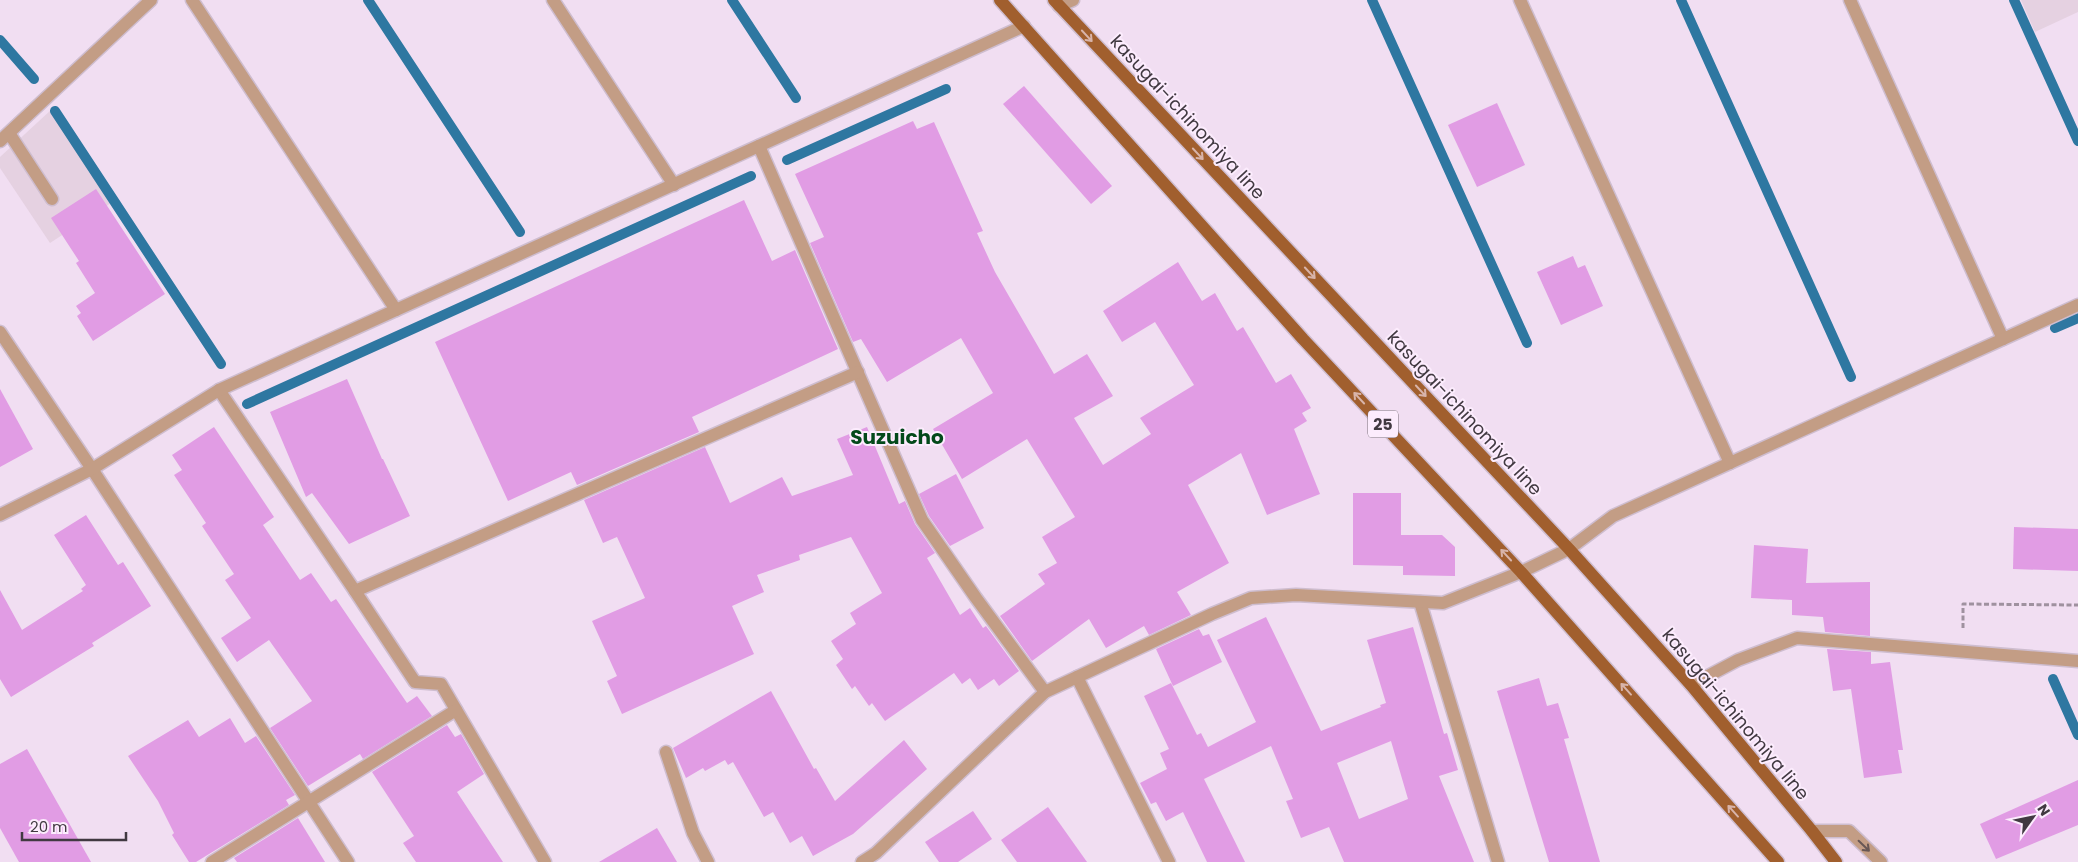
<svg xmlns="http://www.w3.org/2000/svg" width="2078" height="862" font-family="Poppins,sans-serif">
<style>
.industrial{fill:#e5d1e1}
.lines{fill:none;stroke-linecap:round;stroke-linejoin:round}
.stream{stroke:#2e77a1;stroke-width:10}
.building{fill:#e19ce4;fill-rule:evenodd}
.minor-casing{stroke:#cebdcf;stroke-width:15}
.major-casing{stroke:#cebdcf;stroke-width:15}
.path{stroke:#9f919f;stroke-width:3;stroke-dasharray:5 2.5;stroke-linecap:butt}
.minor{stroke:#c39d85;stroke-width:12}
.major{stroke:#a15f2e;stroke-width:12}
.oneway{stroke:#d8b4aa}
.oneway2{stroke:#685755}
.labels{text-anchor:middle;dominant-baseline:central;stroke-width:4;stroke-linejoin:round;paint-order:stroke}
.shield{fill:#fcecfd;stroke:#796f79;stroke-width:1}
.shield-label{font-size:16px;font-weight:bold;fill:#413941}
.street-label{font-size:18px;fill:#413941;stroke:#fcecfd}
.quarter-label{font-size:20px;font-weight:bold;fill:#03491a;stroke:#fcecfd}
</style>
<rect width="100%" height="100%" fill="#f1def2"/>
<g class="industrial">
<path d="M 2021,0 L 2078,0 L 2078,12 L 2035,32 Z"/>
<path d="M 51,110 L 111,203 L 50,243 L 0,168 L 0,157 Z"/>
</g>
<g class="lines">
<g class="stream">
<path d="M 368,0 L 520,232"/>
<path d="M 732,0 L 796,98"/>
<path d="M 1372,0 L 1527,343"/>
<path d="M 1681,0 L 1851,377"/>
<path d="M 2014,0 L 2078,141"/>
<path d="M 0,40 L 34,79"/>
<path d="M 55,111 L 221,364"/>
<path d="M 787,160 L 946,89"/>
<path d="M 2055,328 L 2078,318"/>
<path d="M 247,404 L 751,176"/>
<path d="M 2053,679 L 2078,735"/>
</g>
</g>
<g class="building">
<path d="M 1024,86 L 1112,186 L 1091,204 L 1003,104 Z"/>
<path d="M 1497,103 L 1525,165 L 1477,187 L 1448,125 Z"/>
<path d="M 913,121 L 917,129 L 934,122 L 983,231 L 977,233 L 995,272 L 1054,374 L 1087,354 L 1113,396 L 1074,418 L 1103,465 L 1151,434 L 1140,418 L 1194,385 L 1155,322 L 1122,342 L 1103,311 L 1178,262 L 1202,301 L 1215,293 L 1237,331 L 1243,327 L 1276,383 L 1291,374 L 1311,408 L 1302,413 L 1307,421 L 1294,429 L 1320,494 L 1267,515 L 1241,453 L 1188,485 L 1229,563 L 1177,592 L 1191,615 L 1149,635 L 1144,626 L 1106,648 L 1089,619 L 1032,661 L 1000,616 L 1045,584 L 1038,574 L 1057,563 L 1042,537 L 1075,517 L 1027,439 L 962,479 L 933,429 L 993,393 L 961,338 L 887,382 L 861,339 L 853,342 L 810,243 L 824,237 L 795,174 Z"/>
<path d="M 96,189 L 165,294 L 93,341 L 77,316 L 81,313 L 76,306 L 95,293 L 76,263 L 79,261 L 51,218 Z"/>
<path d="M 744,200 L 772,261 L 795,250 L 838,349 L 692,417 L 699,432 L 577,485 L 571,472 L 508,501 L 435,342 Z"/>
<path d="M 1573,256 L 1578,268 L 1585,265 L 1603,306 L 1561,325 L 1537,272 Z"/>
<path d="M 347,379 L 382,459 L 383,459 L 410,516 L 349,544 L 312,493 L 306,497 L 270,412 Z"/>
<path d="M 0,389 L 33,449 L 0,467 Z"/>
<path d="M 214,427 L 274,517 L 263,525 L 300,580 L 311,573 L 331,602 L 336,599 L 407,703 L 417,696 L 432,716 L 363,759 L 360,754 L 308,786 L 270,728 L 312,701 L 269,640 L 237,662 L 221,638 L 251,618 L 225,580 L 234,574 L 202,526 L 206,523 L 174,475 L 182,470 L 172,455 Z"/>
<path d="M 867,427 L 899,504 L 905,501 L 915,524 L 935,553 L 927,558 L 960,615 L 970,608 L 983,628 L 986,626 L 1019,671 L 999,686 L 994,679 L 978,690 L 970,678 L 962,684 L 954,673 L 885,721 L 872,703 L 869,706 L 855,686 L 852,689 L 836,665 L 843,659 L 831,641 L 856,624 L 850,613 L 882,593 L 851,537 L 799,555 L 800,560 L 757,575 L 764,592 L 732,606 L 754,654 L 622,714 L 607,681 L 617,676 L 592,621 L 645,598 L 617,537 L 603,543 L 584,500 L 705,447 L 730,503 L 782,477 L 792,496 L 853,475 L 837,439 Z"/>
<path d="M 956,474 L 984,528 L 950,546 L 929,516 L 919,494 Z"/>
<path d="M 1353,493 L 1401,493 L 1401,535 L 1442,535 L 1455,547 L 1455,576 L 1403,575 L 1403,566 L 1353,565 Z"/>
<path d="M 86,515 L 118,565 L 123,562 L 151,606 L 92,643 L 94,646 L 11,697 L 0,679 L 0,590 L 22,630 L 83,591 L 81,589 L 86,585 L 54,535 Z"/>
<path d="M 2014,527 L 2078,529 L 2078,571 L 2013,569 Z"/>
<path d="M 1754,545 L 1808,549 L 1806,583 L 1870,582 L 1870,636 L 1825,632 L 1823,617 L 1792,615 L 1792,600 L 1751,598 Z"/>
<path d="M 1266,617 L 1321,731 L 1381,707 L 1380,705 L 1386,703 L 1367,640 L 1413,627 L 1444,734 L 1447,733 L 1458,770 L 1439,776 L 1474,862 L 1344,862 L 1329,827 L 1301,838 L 1286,801 L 1293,799 L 1271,746 L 1204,779 L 1245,862 L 1207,862 L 1183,812 L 1166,821 L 1156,802 L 1151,804 L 1140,783 L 1167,769 L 1160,753 L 1169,749 L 1144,696 L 1171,683 L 1197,735 L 1201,733 L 1208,747 L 1256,722 L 1217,640 ZM 1391,741 L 1408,799 L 1359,819 L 1337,763 Z"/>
<path d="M 1199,629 L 1203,636 L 1209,634 L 1222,662 L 1173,686 L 1156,649 Z"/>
<path d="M 1827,649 L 1871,652 L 1871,664 L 1890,662 L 1903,750 L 1898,750 L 1902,773 L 1864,778 L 1851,689 L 1833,691 Z"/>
<path d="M 1539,678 L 1547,706 L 1558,703 L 1569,738 L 1564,739 L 1600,862 L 1549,862 L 1497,691 Z"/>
<path d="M 771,691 L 814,769 L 816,768 L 835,801 L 904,740 L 927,769 L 853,834 L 813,856 L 802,836 L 790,843 L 773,812 L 764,817 L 733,762 L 728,765 L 725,760 L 705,771 L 703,768 L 686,778 L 673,748 Z"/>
<path d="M 230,718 L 245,743 L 256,736 L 295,795 L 286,800 L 289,805 L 196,862 L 189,862 L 172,835 L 174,833 L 158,801 L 128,756 L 188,720 L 199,737 Z"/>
<path d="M 447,725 L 455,737 L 461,734 L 484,774 L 457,792 L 503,862 L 416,862 L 403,843 L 414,836 L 372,772 Z"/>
<path d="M 27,749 L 61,809 L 91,862 L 19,862 L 0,828 L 0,764 Z"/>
<path d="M 2078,780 L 2078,825 L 1996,859 L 1980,824 Z"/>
<path d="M 1048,807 L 1087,862 L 1017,862 L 1001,840 Z"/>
<path d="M 973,811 L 992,839 L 958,862 L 939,862 L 925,842 Z"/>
<path d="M 298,818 L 325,862 L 237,862 L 234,858 Z"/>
<path d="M 657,828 L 677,862 L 599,862 Z"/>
</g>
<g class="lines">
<defs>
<g id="minor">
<path d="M 192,0 L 396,310"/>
<path d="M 553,0 L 674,185"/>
<path d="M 1520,0 L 1730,463"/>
<path d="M 1850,0 L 2003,339"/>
<path d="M 1059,6 L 1073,0"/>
<path d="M 9,133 L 52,199"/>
<path d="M 0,141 L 151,0"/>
<path d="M 759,146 L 922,520 L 976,598 L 1045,692"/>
<path d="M 0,332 L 92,469 L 348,862"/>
<path d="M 219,390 L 355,591 L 858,372"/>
<path d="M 0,515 L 92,469 L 219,390 L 1024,26"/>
<path d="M 355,591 L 415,682 L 441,684 L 545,862"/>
<path d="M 1420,602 L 1498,862"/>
<path d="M 1077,677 L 1169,862"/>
<path d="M 1691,685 L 1738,660 L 1797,638 L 2078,661"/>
<path d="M 666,752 L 693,833 L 708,862"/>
<path d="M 1812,831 L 1849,831 L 1881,862"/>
<path d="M 212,862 L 456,710"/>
<path d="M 862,862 L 876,853 L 1045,692 L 1212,614 L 1251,598 L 1296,595 L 1443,603 L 1521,572 L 1569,549 L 1613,516 L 2078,305"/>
</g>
<g id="major">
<path d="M 1000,0 L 1303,339 L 1521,572 L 1778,862"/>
<path d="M 1054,0 L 1569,549 L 1691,685 L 1812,831 L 1836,862"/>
</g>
</defs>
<use href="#minor" class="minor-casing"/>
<use href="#major" class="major-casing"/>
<path class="path" d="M 1963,628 L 1963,604 L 2078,605"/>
<use href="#minor" class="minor"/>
<use href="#major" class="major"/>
</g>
<defs><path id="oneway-shaft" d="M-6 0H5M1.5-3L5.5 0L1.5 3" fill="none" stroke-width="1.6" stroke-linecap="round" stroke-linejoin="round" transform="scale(1.25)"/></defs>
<g class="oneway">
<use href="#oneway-shaft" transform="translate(1087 36) rotate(47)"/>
<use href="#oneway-shaft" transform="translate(1198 154) rotate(47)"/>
<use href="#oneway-shaft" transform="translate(1310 273) rotate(47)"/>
<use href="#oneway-shaft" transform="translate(1421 391) rotate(47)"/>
<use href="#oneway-shaft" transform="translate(1359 398) rotate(-133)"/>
<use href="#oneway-shaft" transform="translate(1506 555) rotate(-133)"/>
<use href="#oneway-shaft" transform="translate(1626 689) rotate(-132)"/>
<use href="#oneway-shaft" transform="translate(1733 811) rotate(-132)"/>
</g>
<use class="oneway2" href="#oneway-shaft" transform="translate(1864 846) rotate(44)"/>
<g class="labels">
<rect class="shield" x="1368" y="410.5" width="30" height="27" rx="4"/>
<g class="shield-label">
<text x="1383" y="424">25</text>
</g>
<g class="street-label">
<text transform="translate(1188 117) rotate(47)">kasugai-ichinomiya line</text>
<text transform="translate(1465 413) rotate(47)">kasugai-ichinomiya line</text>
<text transform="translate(1736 714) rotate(50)">kasugai-ichinomiya line</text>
</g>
<g class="quarter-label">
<text x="897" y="437">Suzuicho</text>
</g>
</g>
<g transform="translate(2033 817) rotate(57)" stroke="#fcecfd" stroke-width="4" paint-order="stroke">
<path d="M0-4L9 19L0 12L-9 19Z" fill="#413941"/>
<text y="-8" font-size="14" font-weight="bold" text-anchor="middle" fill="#413941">N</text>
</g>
<path d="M22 832v8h104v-8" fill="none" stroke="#413941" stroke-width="2.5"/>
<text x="30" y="832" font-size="15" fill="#413941" stroke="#fcecfd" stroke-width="4" paint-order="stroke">20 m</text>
</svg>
